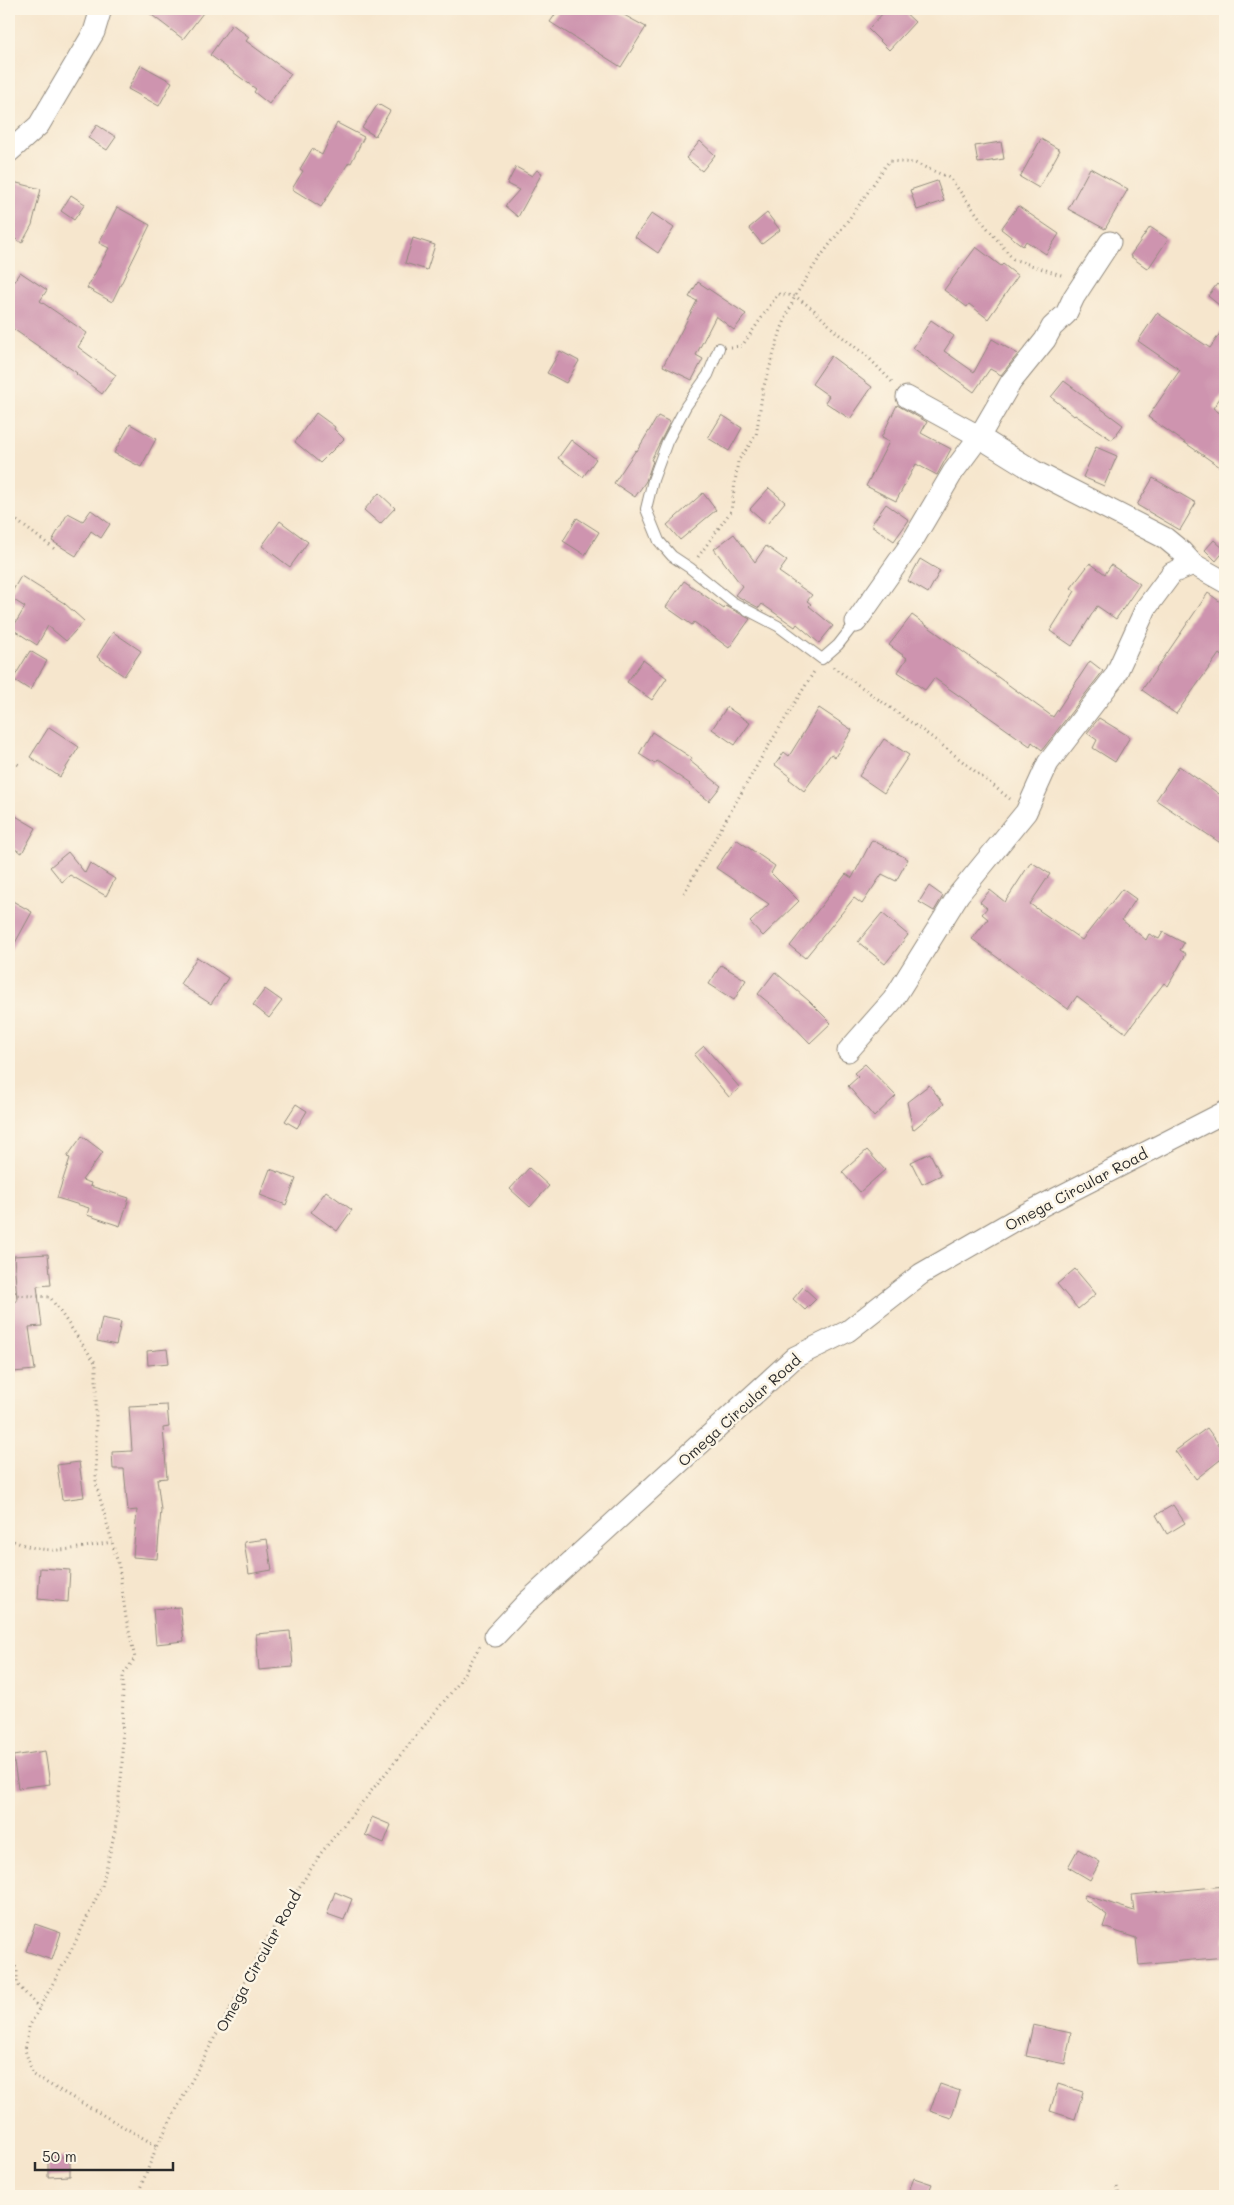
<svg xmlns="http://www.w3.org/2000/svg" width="1234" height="2205" font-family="Mali,sans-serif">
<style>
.building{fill:#ce94af}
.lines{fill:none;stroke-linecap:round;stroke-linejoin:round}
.service-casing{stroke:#90887c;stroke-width:12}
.minor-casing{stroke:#90887c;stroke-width:23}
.path{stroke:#90887c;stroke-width:3;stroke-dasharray:1 4;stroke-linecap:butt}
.service{stroke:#fff;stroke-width:10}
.minor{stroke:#fff;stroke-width:21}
.labels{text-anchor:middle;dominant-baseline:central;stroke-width:5;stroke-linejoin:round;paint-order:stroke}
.street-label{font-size:15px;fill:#2b2b2b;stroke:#fcf5e5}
</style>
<rect width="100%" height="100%" fill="#fcf5e5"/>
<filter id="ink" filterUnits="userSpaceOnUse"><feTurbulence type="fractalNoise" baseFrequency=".02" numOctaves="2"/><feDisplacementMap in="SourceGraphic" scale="10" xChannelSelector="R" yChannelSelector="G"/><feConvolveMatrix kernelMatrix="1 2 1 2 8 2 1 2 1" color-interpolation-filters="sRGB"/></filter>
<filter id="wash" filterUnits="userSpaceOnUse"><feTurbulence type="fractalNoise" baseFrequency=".0096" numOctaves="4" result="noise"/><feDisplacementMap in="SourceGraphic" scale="20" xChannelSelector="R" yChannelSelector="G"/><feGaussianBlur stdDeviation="1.12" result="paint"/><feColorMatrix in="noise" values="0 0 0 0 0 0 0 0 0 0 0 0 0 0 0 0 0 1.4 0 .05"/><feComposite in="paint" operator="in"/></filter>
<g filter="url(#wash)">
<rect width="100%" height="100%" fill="#f6e6cd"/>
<g id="blocks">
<g class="building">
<path d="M 144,9 L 206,9 L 183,39 Z"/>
<path d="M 559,9 L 613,9 L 646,27 L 621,67 L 550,22 Z"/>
<path d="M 887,9 L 901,9 L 915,22 L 889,50 L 868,29 Z"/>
<path d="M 232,24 L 249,37 L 246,41 L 291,74 L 269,104 L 254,92 L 256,89 L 210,55 Z"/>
<path d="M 141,65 L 172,82 L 159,106 L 128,89 Z"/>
<path d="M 378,104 L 390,111 L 375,136 L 362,128 Z"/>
<path d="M 337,123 L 364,137 L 351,163 L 349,162 L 321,207 L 292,189 L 303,171 L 300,169 L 312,149 L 322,155 Z"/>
<path d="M 97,125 L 116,137 L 107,150 L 88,138 Z"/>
<path d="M 1041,139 L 1060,150 L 1039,188 L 1020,177 Z"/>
<path d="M 700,141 L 715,155 L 702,171 L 686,158 Z"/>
<path d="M 1001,142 L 1004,159 L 978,163 L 975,146 Z"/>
<path d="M 516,167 L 532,176 L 537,170 L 542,173 L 518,217 L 505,206 L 519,190 L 507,184 Z"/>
<path d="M 1090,168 L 1128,189 L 1105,229 L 1068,209 Z"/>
<path d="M 9,181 L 41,189 L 32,225 L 22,243 L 9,235 Z"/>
<path d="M 937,181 L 944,201 L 917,210 L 910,190 Z"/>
<path d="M 71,195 L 85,204 L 74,220 L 61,211 Z"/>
<path d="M 1018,206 L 1059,234 L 1046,254 L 1026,241 L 1023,246 L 1001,229 Z"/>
<path d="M 117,207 L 150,225 L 112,302 L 87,288 L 109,248 L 99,243 Z"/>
<path d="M 652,213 L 674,228 L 658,253 L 635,237 Z"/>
<path d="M 767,213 L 780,230 L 762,244 L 749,228 Z"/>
<path d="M 1150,227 L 1168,239 L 1148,269 L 1130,256 Z"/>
<path d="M 413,238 L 435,245 L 427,270 L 405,263 Z"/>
<path d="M 976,247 L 1001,266 L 1003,264 L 1018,276 L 988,319 L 969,304 L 967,307 L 944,290 Z"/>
<path d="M 20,272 L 47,290 L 40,301 L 87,333 L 78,347 L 116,375 L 102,394 L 76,374 L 77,373 L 9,326 L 9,289 Z"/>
<path d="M 698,282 L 746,314 L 734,330 L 716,316 L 696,355 L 703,359 L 692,380 L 663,366 L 697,301 L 689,297 Z"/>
<path d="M 1217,284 L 1225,291 L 1225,310 L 1208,296 Z"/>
<path d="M 1157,313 L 1210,348 L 1225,326 L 1225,391 L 1213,408 L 1225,417 L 1225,460 L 1220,467 L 1148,417 L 1180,370 L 1138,341 Z"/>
<path d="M 931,320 L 954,336 L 944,351 L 974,372 L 992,339 L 1018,354 L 1001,375 L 990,369 L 974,392 L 913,348 Z"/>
<path d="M 560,351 L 579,361 L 566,383 L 547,373 Z"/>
<path d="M 831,356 L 872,387 L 850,419 L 825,402 L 829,396 L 812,384 Z"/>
<path d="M 1064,381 L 1123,425 L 1112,440 L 1075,415 L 1074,416 L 1051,397 Z"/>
<path d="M 897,405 L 927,422 L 921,433 L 951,449 L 937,475 L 916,464 L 896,501 L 866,486 L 889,442 L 881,438 Z"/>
<path d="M 316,413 L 335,427 L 334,429 L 344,439 L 320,463 L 295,442 Z"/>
<path d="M 722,415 L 742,428 L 729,451 L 708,438 Z"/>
<path d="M 658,416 L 670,422 L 651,460 L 653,461 L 646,481 L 635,497 L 614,483 L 636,450 L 637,451 Z"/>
<path d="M 130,424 L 156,439 L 141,467 L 114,453 Z"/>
<path d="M 571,440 L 596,459 L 583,477 L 558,458 Z"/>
<path d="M 1096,447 L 1117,456 L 1104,486 L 1083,477 Z"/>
<path d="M 1153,478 L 1196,503 L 1180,530 L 1137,505 Z"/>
<path d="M 769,488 L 785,502 L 767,524 L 750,509 Z"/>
<path d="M 379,493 L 395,508 L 380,524 L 364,510 Z"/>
<path d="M 703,493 L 716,510 L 680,540 L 667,525 Z"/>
<path d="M 886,504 L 909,520 L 894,541 L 871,525 Z"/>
<path d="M 91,510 L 110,524 L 101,538 L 91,531 L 76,556 L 52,541 L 68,513 L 83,521 Z"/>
<path d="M 577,518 L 599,532 L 585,555 L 563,541 Z"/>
<path d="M 280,521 L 308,542 L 290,567 L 262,546 Z"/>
<path d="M 734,534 L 755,562 L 766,546 L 787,561 L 779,572 L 812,595 L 807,601 L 811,604 L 809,606 L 833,626 L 819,643 L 797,624 L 795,627 L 762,604 L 759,608 L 735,595 L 742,586 L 714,549 Z"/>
<path d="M 1214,540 L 1225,550 L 1216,561 L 1205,550 Z"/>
<path d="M 920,559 L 940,571 L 928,593 L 908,581 Z"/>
<path d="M 1090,563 L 1105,574 L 1111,565 L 1140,584 L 1116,619 L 1097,606 L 1072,646 L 1050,631 L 1075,591 L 1071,588 Z"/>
<path d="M 21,576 L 64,603 L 84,621 L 66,641 L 48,626 L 37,645 L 12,629 L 25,607 L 9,597 Z"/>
<path d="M 684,581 L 724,609 L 726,606 L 750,619 L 729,648 L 694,622 L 692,625 L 666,607 Z"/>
<path d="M 1208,593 L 1225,605 L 1225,658 L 1219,654 L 1176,714 L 1142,690 Z"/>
<path d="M 912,615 L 1053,717 L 1090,661 L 1103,671 L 1042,750 L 1032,742 L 1030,746 L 934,678 L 925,690 L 898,672 L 907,658 L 889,645 Z"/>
<path d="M 113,632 L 141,651 L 124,676 L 97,657 Z"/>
<path d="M 30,651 L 47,661 L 30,690 L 13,679 Z"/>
<path d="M 643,660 L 667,678 L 652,700 L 627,682 Z"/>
<path d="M 727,707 L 750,723 L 735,745 L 712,729 Z"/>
<path d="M 819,708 L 852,730 L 835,757 L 831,754 L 804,791 L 789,779 L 790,776 L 775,765 L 784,752 L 789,756 Z"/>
<path d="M 1099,718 L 1130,737 L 1115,762 L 1093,748 L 1097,740 L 1087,733 Z"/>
<path d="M 49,727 L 79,747 L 60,777 L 30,757 Z"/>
<path d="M 652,732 L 692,758 L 690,761 L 721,786 L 709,801 L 689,785 L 690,784 L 657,761 L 655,764 L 639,754 Z"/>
<path d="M 884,739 L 909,755 L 884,793 L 859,776 Z"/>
<path d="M 1179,766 L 1225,798 L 1225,846 L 1156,800 Z"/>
<path d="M 9,812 L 36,828 L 22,853 L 9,846 Z"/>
<path d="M 736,839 L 775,866 L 771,873 L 799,901 L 763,936 L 750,922 L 769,904 L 716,868 Z"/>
<path d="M 872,840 L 908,859 L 896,881 L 882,874 L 862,904 L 854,898 L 805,958 L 790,946 L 846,874 L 852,878 Z"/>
<path d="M 68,852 L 85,873 L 90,863 L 115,879 L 106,896 L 70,875 L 62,882 L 50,867 Z"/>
<path d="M 1031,862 L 1050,874 L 1030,904 L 1082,940 L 1122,889 L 1136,899 L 1122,920 L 1146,940 L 1149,934 L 1159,939 L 1163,932 L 1184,943 L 1180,950 L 1186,954 L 1168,986 L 1164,983 L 1126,1033 L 1077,996 L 1068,1009 L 972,939 L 988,919 L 982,914 L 987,908 L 980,902 L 990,890 L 1005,902 Z"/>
<path d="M 929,886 L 943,896 L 934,911 L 919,902 Z"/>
<path d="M 9,899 L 32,912 L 9,954 Z"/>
<path d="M 882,913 L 908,935 L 885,964 L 858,942 Z"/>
<path d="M 197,957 L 228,978 L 211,1004 L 180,984 Z"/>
<path d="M 721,965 L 746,980 L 734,1000 L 709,984 Z"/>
<path d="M 775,972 L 809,1001 L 831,1023 L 810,1043 L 780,1012 L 758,994 Z"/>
<path d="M 265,989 L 282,1001 L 269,1018 L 253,1005 Z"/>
<path d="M 704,1046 L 740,1088 L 729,1097 L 694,1055 Z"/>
<path d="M 865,1064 L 896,1096 L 874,1117 L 848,1086 L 858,1077 L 854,1073 Z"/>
<path d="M 929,1085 L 944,1104 L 913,1130 L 907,1102 Z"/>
<path d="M 296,1104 L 307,1111 L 297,1128 L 285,1121 Z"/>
<path d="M 82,1136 L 103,1152 L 82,1180 L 91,1183 L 90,1186 L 129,1198 L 120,1226 L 87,1215 L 89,1208 L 57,1198 L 70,1158 L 67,1157 Z"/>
<path d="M 867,1150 L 885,1170 L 860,1192 L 842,1172 Z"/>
<path d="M 930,1153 L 941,1175 L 922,1184 L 911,1162 Z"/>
<path d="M 529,1168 L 549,1186 L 530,1207 L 510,1189 Z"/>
<path d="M 270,1169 L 296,1179 L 286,1205 L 260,1195 Z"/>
<path d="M 326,1191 L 352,1210 L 337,1231 L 311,1212 Z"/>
<path d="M 48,1254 L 51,1285 L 37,1286 L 42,1326 L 29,1327 L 35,1370 L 13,1372 L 9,1342 L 9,1302 L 17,1301 L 14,1256 Z"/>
<path d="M 1075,1269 L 1096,1294 L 1078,1309 L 1057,1284 Z"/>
<path d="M 803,1287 L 816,1299 L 805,1310 L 793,1299 Z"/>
<path d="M 102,1318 L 121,1322 L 116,1345 L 97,1341 Z"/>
<path d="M 167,1349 L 169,1363 L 148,1365 L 147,1351 Z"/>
<path d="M 167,1405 L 169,1427 L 163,1428 L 167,1478 L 157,1479 L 161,1510 L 157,1559 L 133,1557 L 137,1510 L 128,1511 L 124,1469 L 113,1469 L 112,1452 L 132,1451 L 129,1407 Z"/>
<path d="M 1207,1428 L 1225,1453 L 1225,1456 L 1196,1479 L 1175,1451 Z"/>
<path d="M 79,1462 L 84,1497 L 62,1500 L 57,1465 Z"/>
<path d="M 1173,1505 L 1185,1523 L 1167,1534 L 1156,1515 Z"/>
<path d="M 267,1539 L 272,1570 L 249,1574 L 244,1542 Z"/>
<path d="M 40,1568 L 70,1570 L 68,1602 L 38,1599 Z"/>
<path d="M 180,1607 L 184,1641 L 156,1644 L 153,1609 Z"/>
<path d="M 290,1631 L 293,1667 L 259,1670 L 256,1634 Z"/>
<path d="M 45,1751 L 50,1784 L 18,1788 L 13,1756 Z"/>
<path d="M 372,1817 L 391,1825 L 384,1843 L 365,1835 Z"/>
<path d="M 1078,1849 L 1100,1862 L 1090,1880 L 1068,1867 Z"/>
<path d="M 1225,1886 L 1225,1957 L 1139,1965 L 1136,1938 L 1103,1927 L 1107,1915 L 1083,1898 L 1085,1895 L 1134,1911 L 1132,1895 Z"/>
<path d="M 335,1892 L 352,1899 L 344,1920 L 327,1914 Z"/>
<path d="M 35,1924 L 61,1933 L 52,1960 L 26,1951 Z"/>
<path d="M 1033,2025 L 1071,2033 L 1065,2064 L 1026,2056 Z"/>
<path d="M 940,2084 L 960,2091 L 951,2118 L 930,2111 Z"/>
<path d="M 1058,2084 L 1083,2092 L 1075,2119 L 1050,2111 Z"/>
<path d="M 48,2157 L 70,2157 L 70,2176 L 48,2177 Z"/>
<path d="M 914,2178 L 932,2184 L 927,2196 L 907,2196 Z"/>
</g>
</g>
</g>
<g filter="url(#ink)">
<use href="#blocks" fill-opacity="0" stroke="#90887c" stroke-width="1"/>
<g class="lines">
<defs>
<path id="service" d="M 719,348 L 708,375 L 686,406 L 667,442 L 653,480 L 646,509 L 659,541 L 672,556 L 690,568 L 732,602 L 778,626 L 822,659 L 838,645 L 856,622"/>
<g id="minor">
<path d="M 9,152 L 39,125 L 94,32 L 101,9"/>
<path d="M 907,397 L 971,432 L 1034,471 L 1165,538 L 1182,552 L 1193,564 L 1225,582"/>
<path d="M 856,622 L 910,545 L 953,472 L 979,437 L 1011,382 L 1045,340 L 1052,327 L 1066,314 L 1074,297 L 1110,242"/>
<path d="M 848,1051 L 893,1000 L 959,894 L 1026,812 L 1048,763 L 1115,676 L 1146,608 L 1172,573 L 1193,564"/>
<path d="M 495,1636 L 527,1602 L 795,1357 L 848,1331 L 921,1274 L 1020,1217 L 1225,1112"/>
</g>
</defs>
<use href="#service" class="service-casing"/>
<use href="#minor" class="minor-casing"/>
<g class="path">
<path d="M 731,347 L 742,346 L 778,294 L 795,296 L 814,310 L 836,332 L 867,356 L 894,384"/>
<path d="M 9,515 L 56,550"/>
<path d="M 698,557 L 731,511 L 738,461 L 756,436 L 763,389 L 781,330 L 795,296 L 818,260 L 855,211 L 889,161 L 915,163 L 950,178 L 985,225 L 1013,259 L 1064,276"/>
<path d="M 833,667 L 933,738 L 1010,799"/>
<path d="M 9,759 L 19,765"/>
<path d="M 684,893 L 763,755 L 815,670"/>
<path d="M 9,1278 L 16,1295 L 50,1297 L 96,1364 L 96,1484 L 119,1567 L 126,1618 L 135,1658 L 123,1675 L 122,1770 L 115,1831 L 102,1886 L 74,1945 L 29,2027 L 25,2050 L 33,2075 L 157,2146"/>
<path d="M 9,1539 C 47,1557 73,1549 112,1542"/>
<path d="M 9,1959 L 17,1969 L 17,1984 L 39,2008"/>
<path d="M 1117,2187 L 1119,2196"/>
<path d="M 137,2196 L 157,2146 L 269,1935 L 321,1853 L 458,1684 L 480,1646"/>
</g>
<use href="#service" class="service"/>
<use href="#minor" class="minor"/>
</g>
</g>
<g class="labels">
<g class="street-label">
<text transform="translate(1076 1189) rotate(-28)">Omega Circular Road</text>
<text transform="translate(739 1410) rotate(-42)">Omega Circular Road</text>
<text transform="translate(258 1961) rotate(-61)">Omega Circular Road</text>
</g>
</g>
<rect width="1234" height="2205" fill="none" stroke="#fcf5e5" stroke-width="30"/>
<path d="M35 2162v8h138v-8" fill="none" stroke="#2b2b2b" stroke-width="2.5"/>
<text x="42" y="2162" font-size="15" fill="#2b2b2b" stroke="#fcf5e5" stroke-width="4" paint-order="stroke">50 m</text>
</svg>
